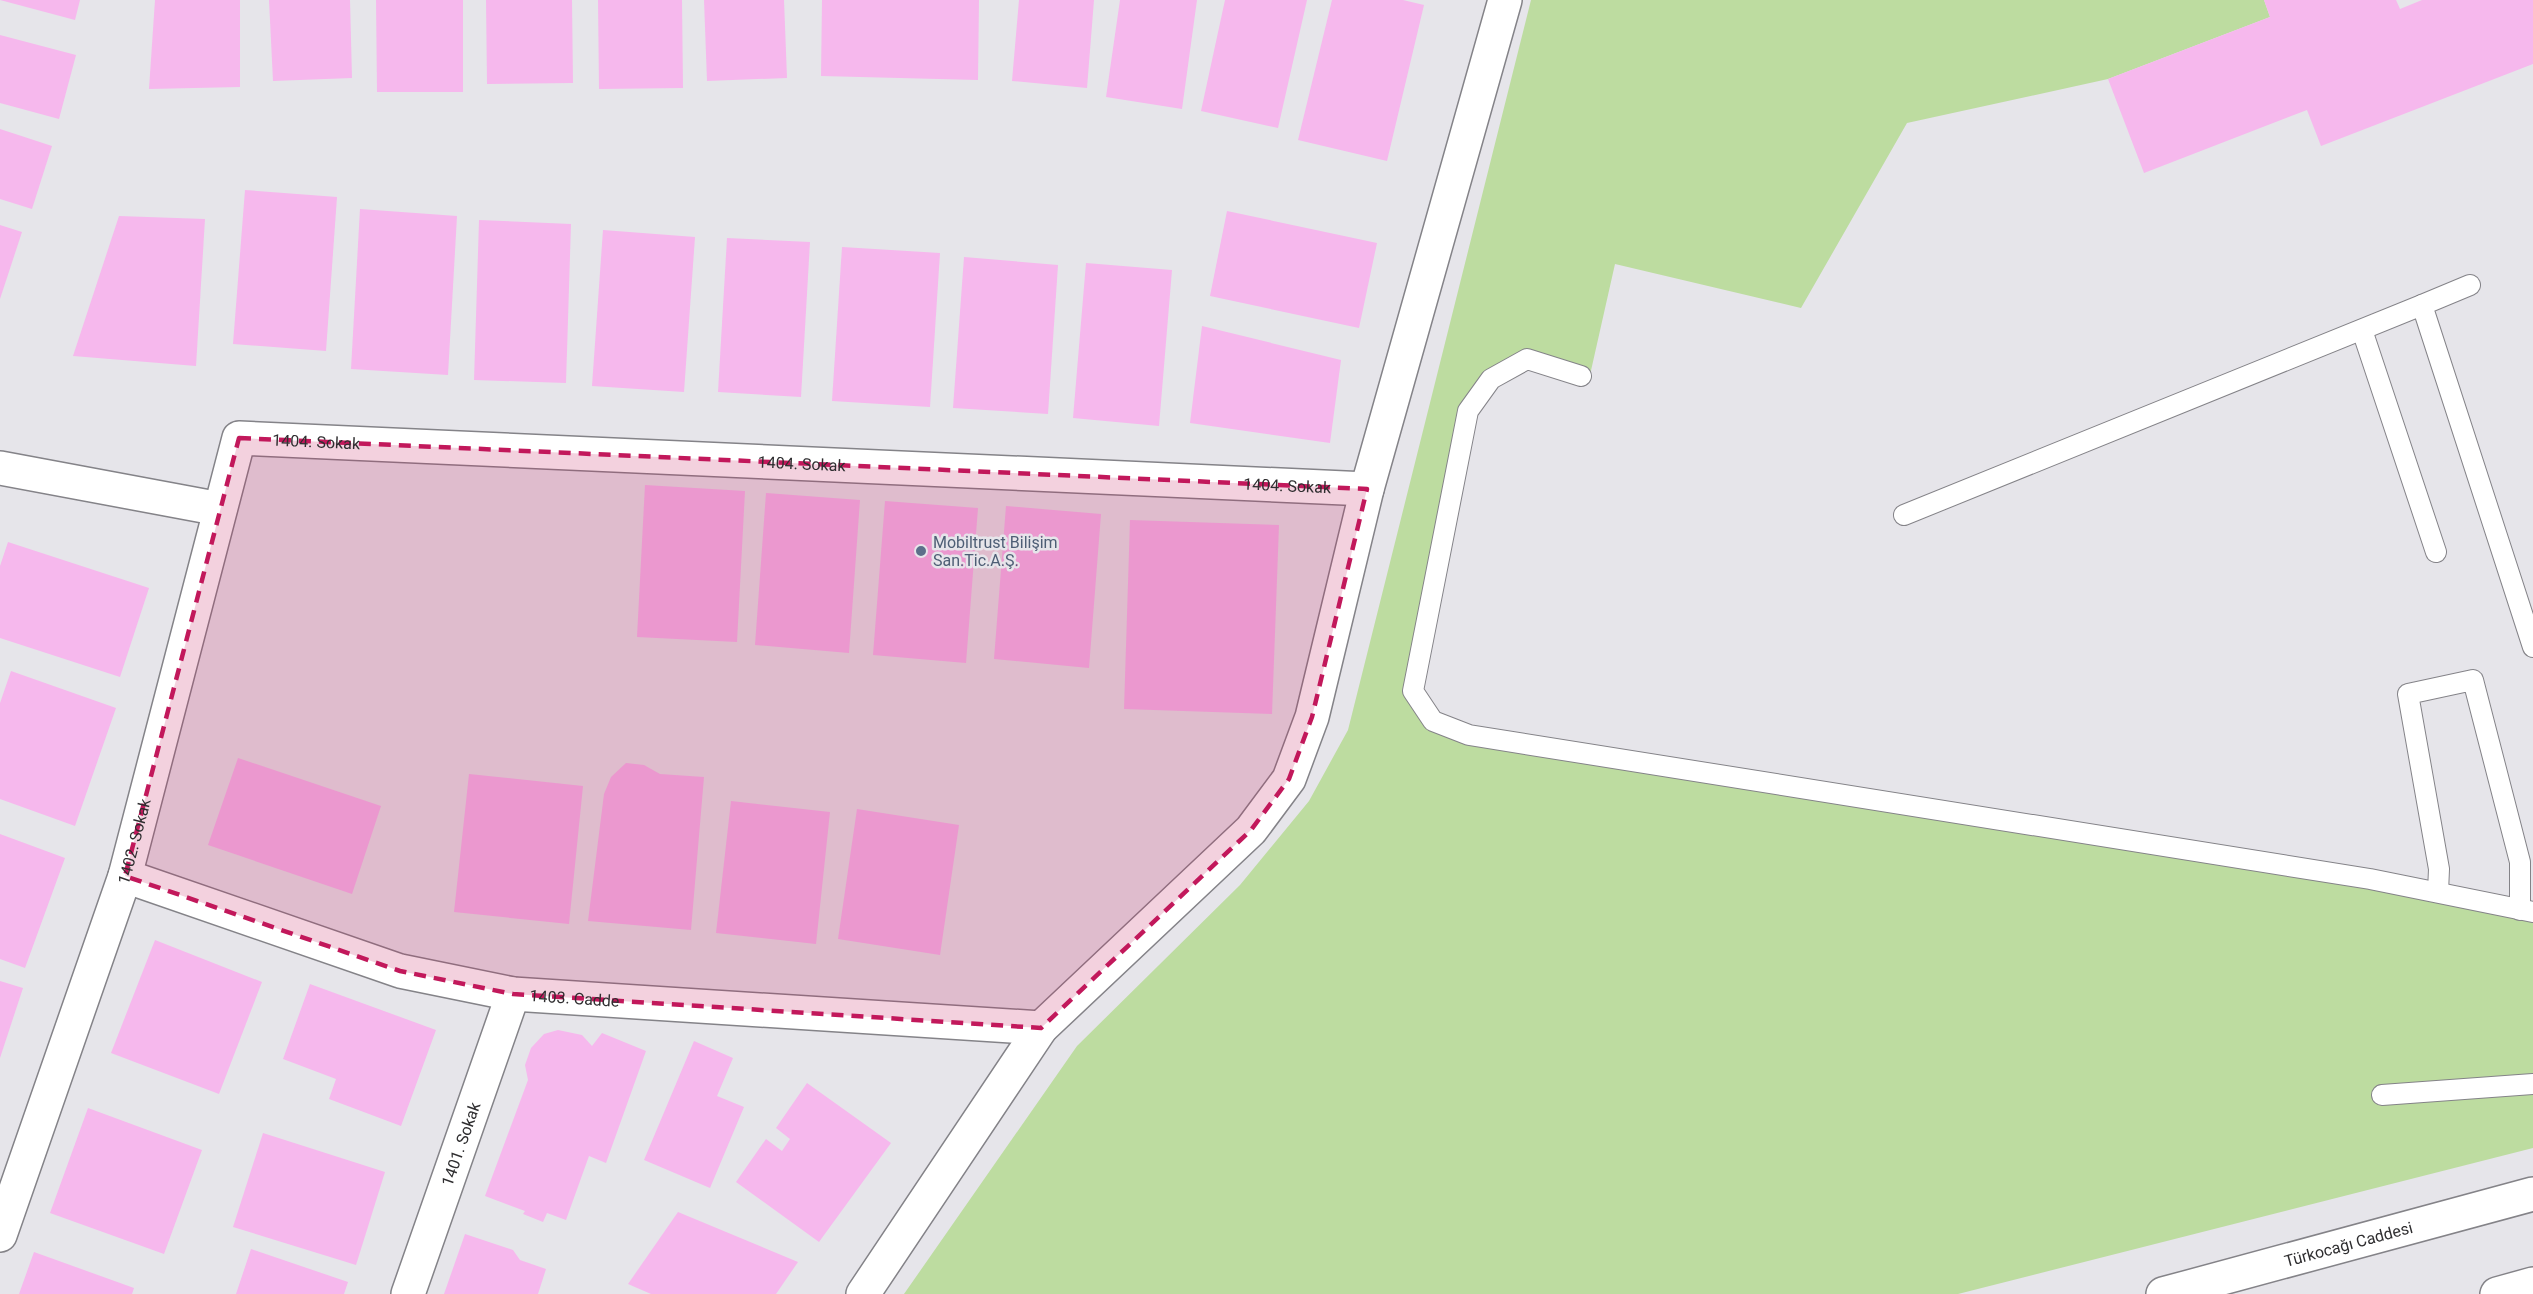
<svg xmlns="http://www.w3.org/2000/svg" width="2533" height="1294" font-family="Roboto,sans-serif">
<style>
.green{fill:#bddca0}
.building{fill:#f6b8ed}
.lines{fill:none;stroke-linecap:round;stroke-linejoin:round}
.service-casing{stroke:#848388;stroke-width:22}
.minor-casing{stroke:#848388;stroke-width:36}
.secondary-casing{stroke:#848388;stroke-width:36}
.service{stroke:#fff;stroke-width:20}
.minor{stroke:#fff;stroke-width:33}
.secondary{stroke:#fff;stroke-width:33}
.marked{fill:#c2185b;fill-opacity:0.2;stroke:#c2185b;stroke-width:4.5;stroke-dasharray:12 8;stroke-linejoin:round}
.service-dot{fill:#5c6f8a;stroke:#e6e5ea;stroke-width:2}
.labels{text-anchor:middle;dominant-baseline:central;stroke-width:5;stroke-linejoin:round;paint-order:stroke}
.street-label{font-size:16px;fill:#2f2e30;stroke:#e6e5ea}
.service-label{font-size:16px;fill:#4e5e75;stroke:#e6e5ea;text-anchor:start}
</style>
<rect width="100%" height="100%" fill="#e6e5ea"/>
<path class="green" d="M 1531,0 L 2264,0 L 2270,17 L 2108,79 L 1907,123 L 1801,308 L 1615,264 L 1590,375 L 1527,359 L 1468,411 L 1413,691 L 1433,721 L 2370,879 L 2533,918 L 2533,1148 L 1958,1294 L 904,1294 L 1077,1046 L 1240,885 L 1309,801 L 1348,730 Z"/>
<g class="building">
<path d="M 0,0 L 80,0 L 75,20 Z"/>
<path d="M 155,0 L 240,0 L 240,87 L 149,89 Z"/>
<path d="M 269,0 L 350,0 L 352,78 L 273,81 Z"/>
<path d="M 376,0 L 463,0 L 463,92 L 377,92 Z"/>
<path d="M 486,0 L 572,0 L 573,83 L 487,84 Z"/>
<path d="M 598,0 L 682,0 L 683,88 L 599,89 Z"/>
<path d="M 704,0 L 784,0 L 787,78 L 707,81 Z"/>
<path d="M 822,0 L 979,0 L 978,80 L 821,76 Z"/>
<path d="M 1019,0 L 1094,0 L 1087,88 L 1012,81 Z"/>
<path d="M 1120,0 L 1197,0 L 1182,109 L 1106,97 Z"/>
<path d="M 1225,0 L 1307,0 L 1278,128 L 1201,111 Z"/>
<path d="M 1332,0 L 1403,0 L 1424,5 L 1387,161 L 1298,140 Z"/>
<path d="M 2264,0 L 2396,0 L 2400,9 L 2422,0 L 2533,0 L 2533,64 L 2321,146 L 2307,110 L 2144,173 L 2108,79 L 2270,17 Z"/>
<path d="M 0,35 L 76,55 L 59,119 L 0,103 Z"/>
<path d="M 0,129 L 52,146 L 32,209 L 0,199 Z"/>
<path d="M 245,190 L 337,197 L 326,351 L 233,344 Z"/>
<path d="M 360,209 L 457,216 L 448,375 L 351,369 Z"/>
<path d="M 1227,211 L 1377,243 L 1359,328 L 1210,296 Z"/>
<path d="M 119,216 L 205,219 L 196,366 L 73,356 Z"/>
<path d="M 479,220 L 571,224 L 566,383 L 474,380 Z"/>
<path d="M 0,225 L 22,232 L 0,299 Z"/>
<path d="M 603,230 L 695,237 L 684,392 L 592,386 Z"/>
<path d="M 727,238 L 810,242 L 801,397 L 718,392 Z"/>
<path d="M 842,247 L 940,253 L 930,407 L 832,401 Z"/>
<path d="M 964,257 L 1058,265 L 1048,414 L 953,408 Z"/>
<path d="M 1086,263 L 1172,270 L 1159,426 L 1073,418 Z"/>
<path d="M 1202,326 L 1341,360 L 1330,443 L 1190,423 Z"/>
<path d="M 645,485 L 745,491 L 737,642 L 637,637 Z"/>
<path d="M 766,493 L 860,500 L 849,653 L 755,645 Z"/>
<path d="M 885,501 L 978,508 L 966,663 L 873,655 Z"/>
<path d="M 1006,506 L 1101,514 L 1089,668 L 994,659 Z"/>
<path d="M 1130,520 L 1279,525 L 1272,714 L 1124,709 Z"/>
<path d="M 8,542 L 149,588 L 120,677 L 0,638 L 0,566 Z"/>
<path d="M 11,671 L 116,708 L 75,826 L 0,799 L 0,703 Z"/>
<path d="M 238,758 L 381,806 L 352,894 L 208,845 Z"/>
<path d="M 626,763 L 644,765 L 660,774 L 704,777 L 691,930 L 588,921 L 604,794 L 611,777 Z"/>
<path d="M 469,774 L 583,786 L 569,924 L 454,912 Z"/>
<path d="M 731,801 L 830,812 L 816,944 L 716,933 Z"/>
<path d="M 857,809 L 959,825 L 940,955 L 838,939 Z"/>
<path d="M 0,834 L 65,858 L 25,968 L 0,959 Z"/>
<path d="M 155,940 L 262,982 L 219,1094 L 111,1053 Z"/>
<path d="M 0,981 L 23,988 L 0,1058 Z"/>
<path d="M 310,984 L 436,1030 L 401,1126 L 329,1099 L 336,1079 L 283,1059 Z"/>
<path d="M 558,1030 L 582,1035 L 592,1046 L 602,1033 L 646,1051 L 606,1163 L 589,1156 L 566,1220 L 547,1213 L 543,1222 L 523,1214 L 525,1211 L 485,1196 L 528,1080 L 525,1065 L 531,1048 L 544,1034 Z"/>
<path d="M 694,1041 L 733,1058 L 717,1096 L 744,1107 L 710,1188 L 644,1160 Z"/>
<path d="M 807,1083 L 891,1143 L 819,1242 L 736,1182 L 766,1139 L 782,1151 L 790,1139 L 776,1128 Z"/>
<path d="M 88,1108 L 202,1150 L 164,1254 L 50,1213 Z"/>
<path d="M 263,1133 L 385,1172 L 356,1265 L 233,1227 Z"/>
<path d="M 678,1212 L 798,1262 L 776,1294 L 651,1294 L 628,1284 Z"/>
<path d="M 465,1234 L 513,1250 L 520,1260 L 546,1269 L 538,1294 L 444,1294 Z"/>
<path d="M 251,1249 L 348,1282 L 344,1294 L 236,1294 Z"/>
<path d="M 34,1252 L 134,1288 L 132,1294 L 19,1294 Z"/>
</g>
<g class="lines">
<defs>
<g id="service">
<path d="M 2470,285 L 2422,305 L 2533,647"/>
<path d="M 2362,330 L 2436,552"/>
<path d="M 1581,376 L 1527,359 L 1491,379 L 1468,411 L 1413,691 L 1433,721 L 1469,735 L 2370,879 L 2533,912"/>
<path d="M 1904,515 L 2422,305"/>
<path d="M 2438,892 L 2439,869 L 2408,694 L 2473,680 L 2520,862 L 2520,910"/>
<path d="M 2382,1095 L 2533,1084"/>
</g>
<g id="minor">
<path d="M 0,468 L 220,509"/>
<path id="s1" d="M 125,876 L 400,971 L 513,994 L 1041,1028"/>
<path id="s2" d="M 0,1235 L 125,876 L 239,438 L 1367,489"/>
<path id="s3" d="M 408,1294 L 513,994"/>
<path d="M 863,1294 L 1041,1028 L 1251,830 L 1289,779 L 1312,717 L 1367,489 L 1505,0"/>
</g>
<g id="secondary">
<path id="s4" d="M 2163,1294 L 2533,1194"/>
<path d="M 2497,1294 L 2533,1284"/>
</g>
</defs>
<use href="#service" class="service-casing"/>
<use href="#minor" class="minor-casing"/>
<use href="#secondary" class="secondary-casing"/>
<use href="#service" class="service"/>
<use href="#minor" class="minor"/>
<use href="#secondary" class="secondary"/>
</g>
<path class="marked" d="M 239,438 L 1367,489 L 1312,717 L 1289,779 L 1251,830 L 1041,1028 L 513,994 L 400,971 L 125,876 Z"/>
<circle class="service-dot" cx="921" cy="551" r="6"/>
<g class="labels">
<g class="street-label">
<text stroke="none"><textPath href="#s2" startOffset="910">1404. Sokak</textPath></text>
<text stroke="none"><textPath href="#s2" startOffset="1396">1404. Sokak</textPath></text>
<text stroke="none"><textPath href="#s2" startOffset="1882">1404. Sokak</textPath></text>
<text stroke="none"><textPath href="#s2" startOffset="416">1402. Sokak</textPath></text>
<text stroke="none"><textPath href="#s1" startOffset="468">1403. Cadde</textPath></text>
<text stroke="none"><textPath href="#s3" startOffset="159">1401. Sokak</textPath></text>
<text stroke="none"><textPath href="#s4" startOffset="192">Türkocağı Caddesi</textPath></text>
</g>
<g class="service-label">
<text x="933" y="542">Mobiltrust Bilişim<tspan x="933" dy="18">San.Tic.A.Ş.</tspan></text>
</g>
</g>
</svg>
